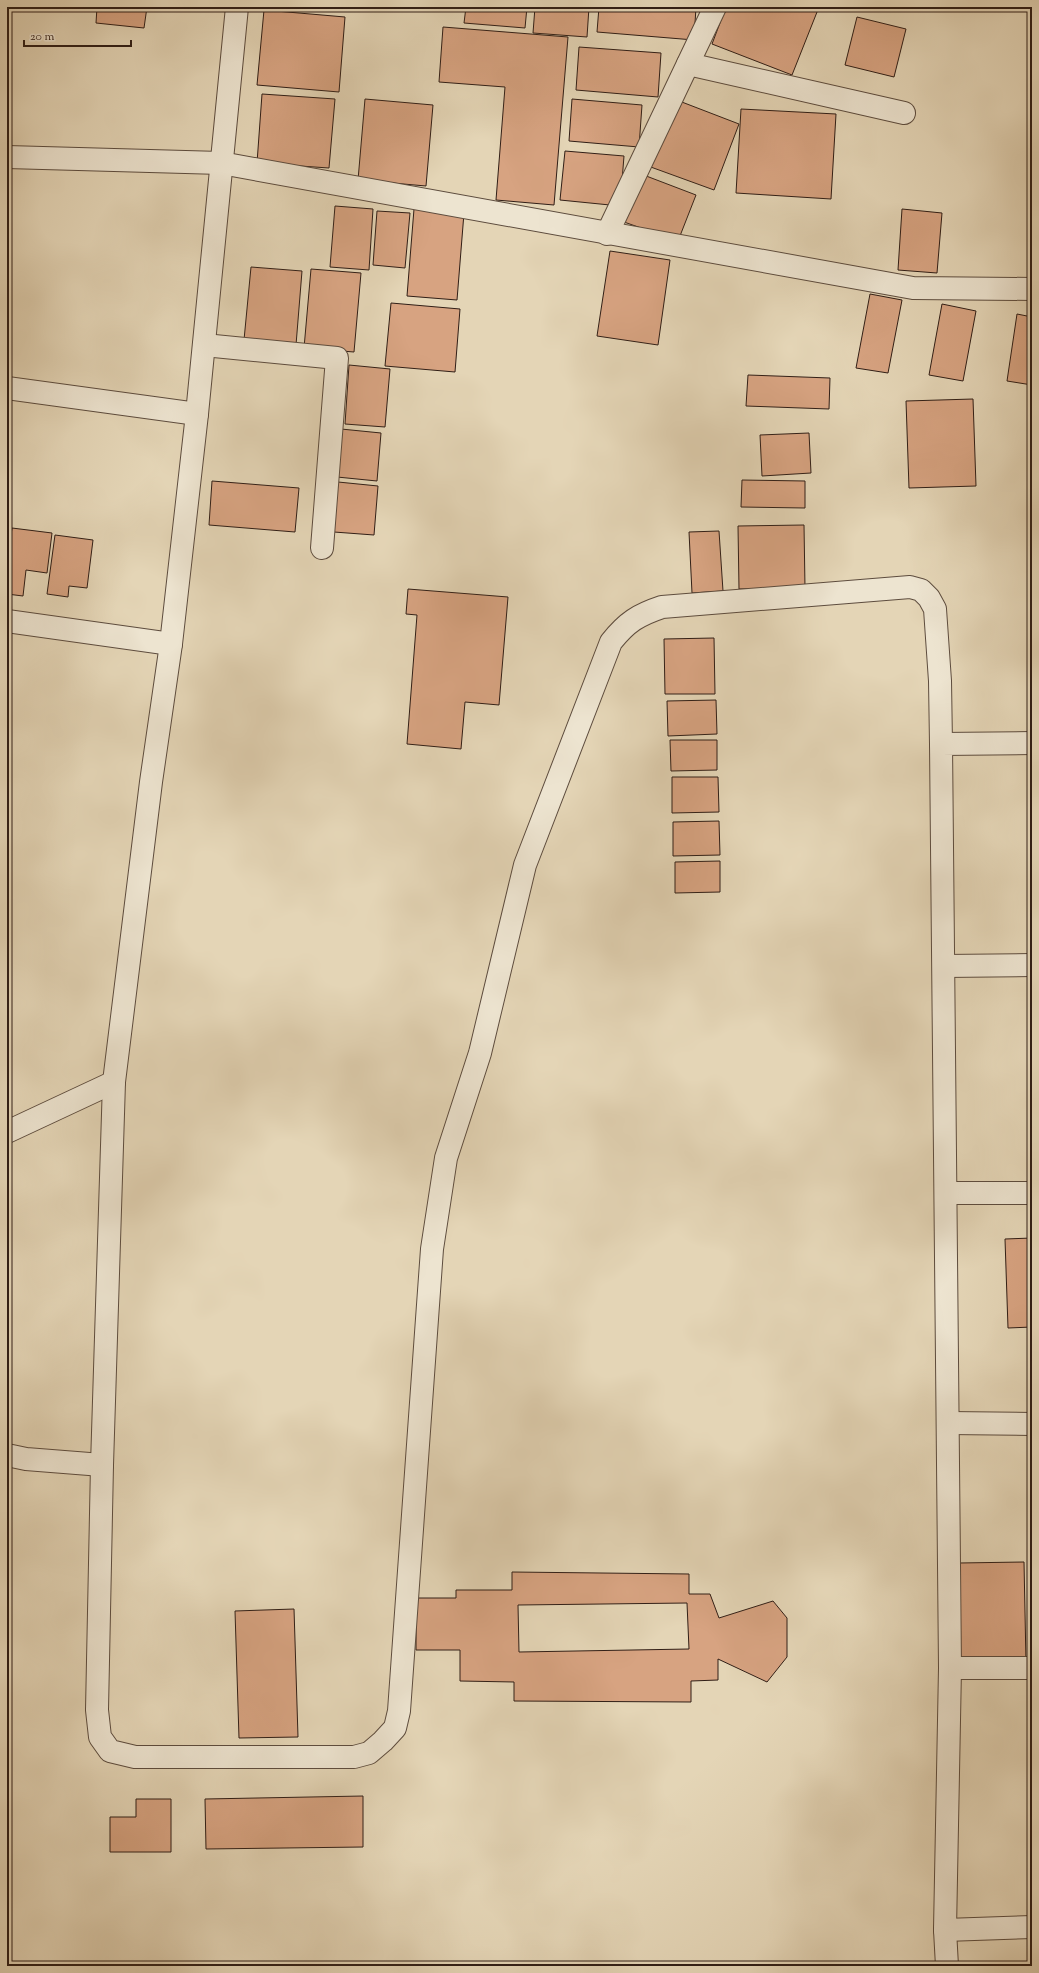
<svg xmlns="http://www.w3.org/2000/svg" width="1039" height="1973" font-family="'Sorts Mill Goudy',serif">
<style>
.building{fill:#d7a381;stroke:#301e16;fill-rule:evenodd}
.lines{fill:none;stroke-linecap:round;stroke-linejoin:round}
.minor-casing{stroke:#5d4c3e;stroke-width:24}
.minor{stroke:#ede4d0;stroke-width:22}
</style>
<rect width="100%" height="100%" fill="#e4d5b6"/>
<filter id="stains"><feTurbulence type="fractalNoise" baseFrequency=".005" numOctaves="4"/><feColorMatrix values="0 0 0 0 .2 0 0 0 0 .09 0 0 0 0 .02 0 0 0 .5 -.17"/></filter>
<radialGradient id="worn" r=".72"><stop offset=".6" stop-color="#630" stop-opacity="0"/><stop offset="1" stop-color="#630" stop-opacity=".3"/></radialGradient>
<g class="building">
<path d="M 97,7 L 147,7 L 144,28 L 96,23 Z"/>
<path d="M 407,7 L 455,7 L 455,11 Z"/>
<path d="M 466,7 L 527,7 L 525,28 L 464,23 Z"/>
<path d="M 535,7 L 589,7 L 587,37 L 533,33 Z"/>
<path d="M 599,7 L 696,7 L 694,40 L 597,32 Z"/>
<path d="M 726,7 L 819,7 L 792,75 L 712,44 Z"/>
<path d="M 264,10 L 345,17 L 339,92 L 257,85 Z"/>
<path d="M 857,17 L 906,29 L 894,77 L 845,65 Z"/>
<path d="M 443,27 L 568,37 L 554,205 L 496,200 L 505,87 L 439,82 Z"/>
<path d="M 579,47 L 661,53 L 658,97 L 576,90 Z"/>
<path d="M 262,94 L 335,99 L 329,168 L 257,163 Z"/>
<path d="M 365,99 L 433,105 L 426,186 L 358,180 Z"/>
<path d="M 572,99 L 642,105 L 639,147 L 569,141 Z"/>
<path d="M 674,99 L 739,124 L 714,190 L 648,166 Z"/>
<path d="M 741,109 L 836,114 L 831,199 L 736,193 Z"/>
<path d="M 565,151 L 624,156 L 620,206 L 560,200 Z"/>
<path d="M 641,174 L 696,195 L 678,241 L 624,222 Z"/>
<path d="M 335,206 L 373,209 L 369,270 L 330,267 Z"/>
<path d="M 414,209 L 464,213 L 457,300 L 407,296 Z"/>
<path d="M 902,209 L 942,213 L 937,273 L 898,270 Z"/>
<path d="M 377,211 L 410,213 L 405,268 L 373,265 Z"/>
<path d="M 610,251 L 670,260 L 658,345 L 597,336 Z"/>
<path d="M 251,267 L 302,271 L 296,345 L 244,340 Z"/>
<path d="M 311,269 L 361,273 L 354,352 L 304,348 Z"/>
<path d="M 870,294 L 902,300 L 888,373 L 856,368 Z"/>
<path d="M 391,303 L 460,309 L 455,372 L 385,366 Z"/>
<path d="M 942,304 L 976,311 L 963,381 L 929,375 Z"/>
<path d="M 1017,314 L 1032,317 L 1032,385 L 1007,381 Z"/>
<path d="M 349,365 L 390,369 L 385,427 L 345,424 Z"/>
<path d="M 748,375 L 830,378 L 829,409 L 746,406 Z"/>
<path d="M 973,399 L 976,486 L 909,488 L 906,401 Z"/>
<path d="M 341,429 L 381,433 L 377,481 L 337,477 Z"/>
<path d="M 809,433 L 811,473 L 762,476 L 760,435 Z"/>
<path d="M 742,480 L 805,481 L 805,508 L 741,507 Z"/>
<path d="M 212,481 L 299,488 L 295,532 L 209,525 Z"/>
<path d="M 338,482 L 378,486 L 374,535 L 334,532 Z"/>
<path d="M 804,525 L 805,588 L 739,589 L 738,526 Z"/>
<path d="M 12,528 L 52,533 L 47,573 L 26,570 L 23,596 L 7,594 L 7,564 Z"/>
<path d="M 719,531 L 723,591 L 692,593 L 689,532 Z"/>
<path d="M 55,535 L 93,540 L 87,588 L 69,586 L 68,597 L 47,594 Z"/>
<path d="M 408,589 L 508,597 L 499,705 L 465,702 L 461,749 L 407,744 L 417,615 L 406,614 Z"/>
<path d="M 714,638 L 715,694 L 665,694 L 664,639 Z"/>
<path d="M 716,700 L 717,734 L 668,736 L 667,701 Z"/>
<path d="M 670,740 L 717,740 L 717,770 L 671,771 Z"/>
<path d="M 672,777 L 718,777 L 719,812 L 672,813 Z"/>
<path d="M 719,821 L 720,855 L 673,856 L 673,822 Z"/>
<path d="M 720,861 L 720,892 L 675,893 L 675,862 Z"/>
<path d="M 1032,1238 L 1032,1327 L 1008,1328 L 1005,1239 Z"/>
<path d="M 1024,1562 L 1026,1663 L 960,1664 L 959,1563 Z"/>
<path d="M 512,1572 L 689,1574 L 689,1594 L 710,1594 L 719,1618 L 773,1601 L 787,1618 L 787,1657 L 767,1682 L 718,1659 L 718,1680 L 691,1681 L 691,1702 L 514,1701 L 514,1682 L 460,1681 L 460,1650 L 416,1650 L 416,1598 L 456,1598 L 456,1590 L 512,1590 ZM 687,1603 L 689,1649 L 519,1652 L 518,1605 Z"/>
<path d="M 294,1609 L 298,1737 L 239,1738 L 235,1611 Z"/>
<path d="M 363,1796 L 363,1847 L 206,1849 L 205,1799 Z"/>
<path d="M 136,1799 L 171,1799 L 171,1852 L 110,1852 L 110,1817 L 136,1817 Z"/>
</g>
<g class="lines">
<defs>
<g id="minor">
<path d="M 237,7 L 197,414 L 171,644 L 151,782 L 114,1082 L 102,1465 L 97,1710 L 100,1737 L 110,1751 L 135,1757 L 354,1757 L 369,1753 L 383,1741 L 395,1728 L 399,1711 L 432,1249 L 446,1158 L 480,1053 L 525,865 L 611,642 C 627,622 638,615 662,607 L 910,587 L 921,590 L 929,598 L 935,609 L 940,681 L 941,744"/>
<path d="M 688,64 L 904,113"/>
<path d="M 7,157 L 221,163 L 913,288 L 1032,289"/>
<path d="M 607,234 L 715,7"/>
<path d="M 204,345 L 337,358 L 322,548"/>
<path d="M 7,388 L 197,414"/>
<path d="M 7,621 L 171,644"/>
<path d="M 944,966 L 1032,965"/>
<path d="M 7,1132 L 114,1082"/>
<path d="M 946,1193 L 1032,1193"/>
<path d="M 948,1423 L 1032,1424"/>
<path d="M 7,1455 L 26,1459 L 102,1465"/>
<path d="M 950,1668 L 1032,1668"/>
<path d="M 945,1930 L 1032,1927"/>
<path d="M 947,1966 L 945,1930 L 950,1668 L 941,744 L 1032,743"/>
</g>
</defs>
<use href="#minor" class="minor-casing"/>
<use href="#minor" class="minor"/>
</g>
<rect width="1039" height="1973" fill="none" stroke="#e4d5b6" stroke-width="24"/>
<rect x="8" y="8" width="1023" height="1957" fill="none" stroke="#301e16" stroke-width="2"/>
<rect x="12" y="12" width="1015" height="1949" fill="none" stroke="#301e16"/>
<path d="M24 40v6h107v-6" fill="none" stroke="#301e16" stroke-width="2"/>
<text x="30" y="40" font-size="12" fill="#301e16" stroke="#ede4d0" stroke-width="3" paint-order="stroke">20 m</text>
<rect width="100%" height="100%" filter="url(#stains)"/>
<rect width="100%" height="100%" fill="url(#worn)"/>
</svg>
